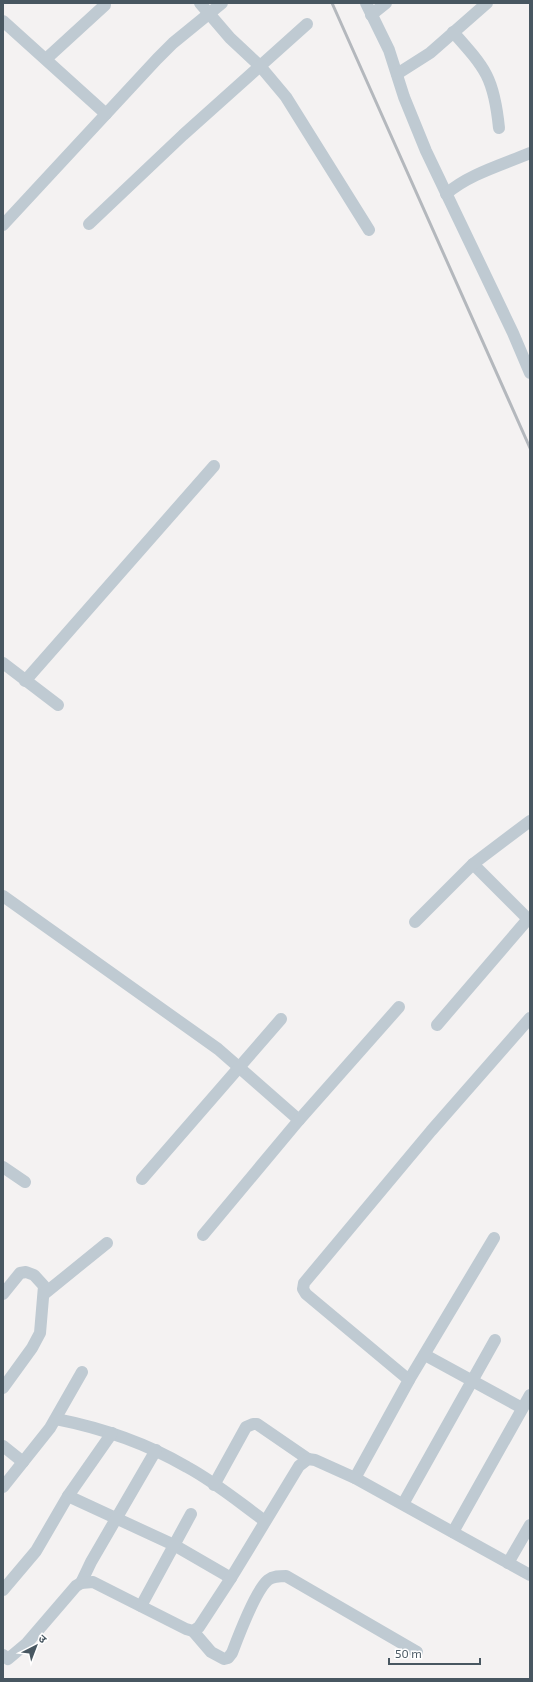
<svg xmlns="http://www.w3.org/2000/svg" width="533" height="1682" font-family="'Exo 2','Noto Sans Devanagari',sans-serif">
<style>
.lines{fill:none;stroke-linecap:round;stroke-linejoin:round}
.minor{stroke:#bfcad2;stroke-width:12}
.rail{stroke:#b4b8bd;stroke-width:3}
</style>
<rect width="100%" height="100%" fill="#f4f2f2"/>
<g class="lines">
<g class="minor">
<path d="M 200,3 L 230,38 L 260,66 L 286,97 L 369,230"/>
<path d="M 366,3 L 389,50 L 404,97 L 426,151 L 513,333 L 530,373"/>
<path d="M 371,15 L 386,3"/>
<path d="M 3,21 L 106,114"/>
<path d="M 453,32 C 486,69 494,78 499,128"/>
<path d="M 46,59 L 105,5"/>
<path d="M 397,74 L 430,53 L 487,3"/>
<path d="M 446,194 C 469,174 502,165 530,153"/>
<path d="M 89,224 L 183,135 L 307,24"/>
<path d="M 3,225 L 157,59 L 173,43 L 222,3"/>
<path d="M 3,663 L 58,705"/>
<path d="M 25,681 L 214,466"/>
<path d="M 473,864 L 530,921"/>
<path d="M 3,896 L 218,1049 L 299,1120"/>
<path d="M 415,922 L 473,864 L 530,821"/>
<path d="M 437,1025 L 528,919"/>
<path d="M 3,1167 L 25,1182"/>
<path d="M 142,1179 L 281,1019"/>
<path d="M 203,1235 L 299,1120 L 399,1007"/>
<path d="M 3,1294 L 20,1273 L 26,1272 L 34,1275 L 44,1286 L 40,1333 L 32,1348 L 3,1388"/>
<path d="M 44,1294 L 107,1243"/>
<path d="M 425,1355 L 522,1408"/>
<path d="M 409,1380 L 306,1294 L 303,1289 L 304,1283 L 431,1131 L 530,1018"/>
<path d="M 56,1419 C 102,1428 146,1443 187,1467 C 215,1482 240,1503 265,1521"/>
<path d="M 3,1446 L 23,1462"/>
<path d="M 355,1478 L 409,1380 L 494,1238"/>
<path d="M 214,1485 L 246,1427 L 253,1424 L 257,1424 L 308,1459"/>
<path d="M 3,1487 L 50,1428 L 82,1372"/>
<path d="M 68,1496 L 174,1545 L 231,1578"/>
<path d="M 403,1504 L 495,1340"/>
<path d="M 453,1532 L 530,1395"/>
<path d="M 508,1563 L 530,1525"/>
<path d="M 81,1583 L 91,1562 L 156,1450"/>
<path d="M 3,1590 L 36,1551 L 68,1496 L 112,1433"/>
<path d="M 141,1606 L 191,1514"/>
<path d="M 193,1631 L 211,1652 L 224,1659 L 228,1658 L 232,1653 C 238,1637 256,1590 268,1580 C 273,1576 280,1576 286,1576 L 417,1652"/>
<path d="M 3,1655 L 8,1659 L 27,1643 L 76,1586 L 81,1583 L 93,1582 L 186,1629 L 193,1631 L 199,1627 L 231,1578 L 299,1466 L 308,1459 L 315,1460 L 355,1478 L 530,1575"/>
</g>
<path class="rail" d="M 332,3 L 530,448"/>
</g>
<rect width="533" height="1682" fill="none" stroke="#485761" stroke-width="8"/>
<g transform="translate(36 1646) rotate(42)" stroke="#ffffff" stroke-width="3" paint-order="stroke">
<path d="M0-3L7 15L0 10L-7 15Z" fill="#485761"/>
<text y="-6" font-size="11" font-weight="bold" text-anchor="middle" fill="#485761">उ</text>
</g>
<path d="M389 1658v6h91v-6" fill="none" stroke="#485761" stroke-width="2"/>
<text x="395" y="1658" font-size="12" fill="#485761" stroke="#ffffff" stroke-width="3" paint-order="stroke">50 m</text>
</svg>
